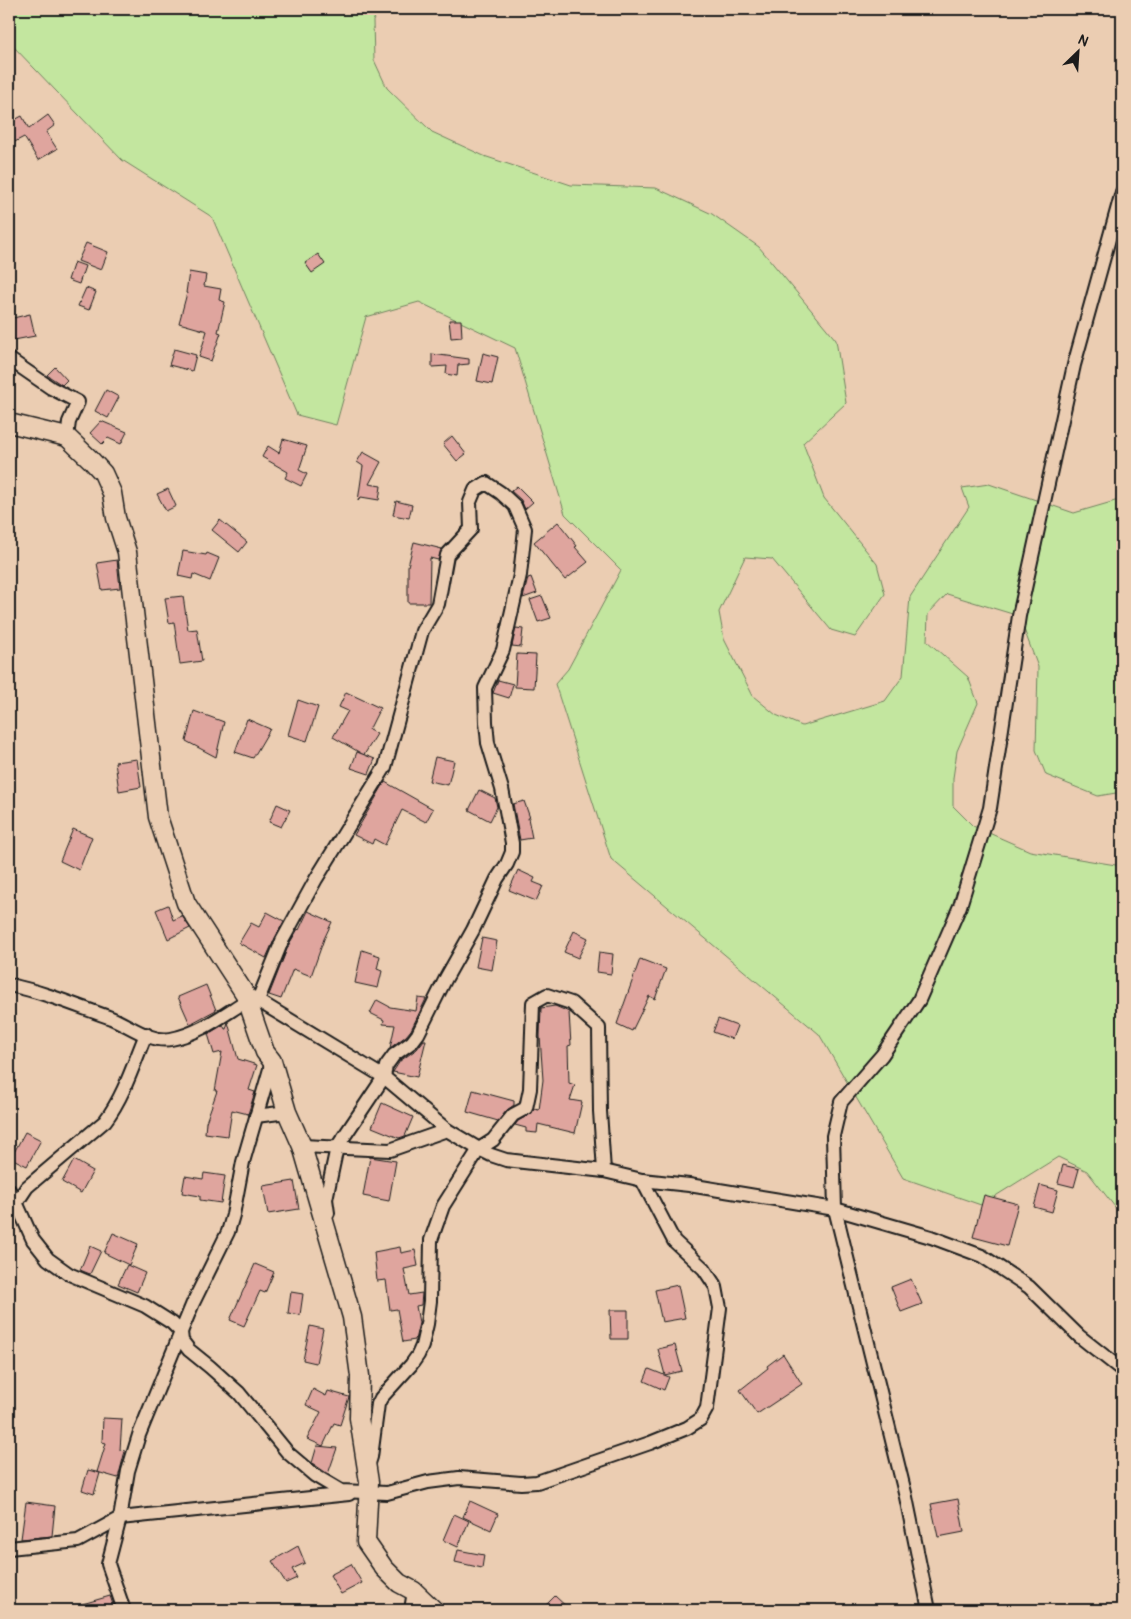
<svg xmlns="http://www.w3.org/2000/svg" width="1131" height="1619" font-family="Pangolin,sans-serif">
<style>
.green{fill:#c3e69f;stroke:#70815e}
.building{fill:#dfa59e;stroke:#1c1c1c}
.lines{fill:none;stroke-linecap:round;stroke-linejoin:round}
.minor-casing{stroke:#1c1c1c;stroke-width:16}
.secondary-casing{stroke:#1c1c1c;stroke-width:21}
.minor{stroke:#ebcdb2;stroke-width:12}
.secondary{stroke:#ebcdb2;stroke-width:18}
</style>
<rect width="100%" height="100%" fill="#ebcdb2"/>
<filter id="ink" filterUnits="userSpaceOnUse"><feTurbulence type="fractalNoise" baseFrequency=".02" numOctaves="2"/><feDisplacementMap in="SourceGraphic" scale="10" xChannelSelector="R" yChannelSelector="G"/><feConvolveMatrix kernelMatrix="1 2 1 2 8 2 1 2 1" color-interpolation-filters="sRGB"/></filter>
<g filter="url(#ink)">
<path class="green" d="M 9,9 L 379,9 L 373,21 L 374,60 L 387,88 L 432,132 L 484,156 L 571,185 L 656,188 L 712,214 L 759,247 L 836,340 L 846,403 L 803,443 L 824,498 L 877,564 L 885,594 L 855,637 L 831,630 L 772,559 L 745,557 L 719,612 L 724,639 L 753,696 L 776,715 L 802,726 L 885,701 L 903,676 L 910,597 L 969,507 L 962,488 L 989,484 L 1074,513 L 1122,499 L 1122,792 L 1098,796 L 1046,775 L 1036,750 L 1038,667 L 1019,616 L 947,594 L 928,614 L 927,641 L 968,677 L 978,703 L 957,751 L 953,778 L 953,806 L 973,826 L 1030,851 L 1122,866 L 1122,1216 L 1087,1171 L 1058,1157 L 981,1205 L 903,1178 L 819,1034 L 611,859 L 555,684 L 568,669 L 621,570 L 565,514 L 515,348 L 419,302 L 366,317 L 336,425 L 297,415 L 212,217 L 122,160 L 13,46 L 9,45 Z"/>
<g class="building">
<path d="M 48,115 L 55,125 L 46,132 L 57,149 L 38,160 L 24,137 L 9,145 L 9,123 L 22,116 L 29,129 Z"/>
<path d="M 86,243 L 108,252 L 101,270 L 78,261 Z"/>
<path d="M 318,254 L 325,264 L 312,273 L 305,263 Z"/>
<path d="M 74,262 L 85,266 L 79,284 L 68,280 Z"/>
<path d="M 189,272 L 206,275 L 204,286 L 221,289 L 219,300 L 225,302 L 218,332 L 221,333 L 211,361 L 199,357 L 207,331 L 179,323 L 187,293 L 186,293 Z"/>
<path d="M 86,288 L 96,292 L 89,310 L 78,306 Z"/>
<path d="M 30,314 L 35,336 L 9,341 L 9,319 Z"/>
<path d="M 449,320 L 461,320 L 462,337 L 451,338 Z"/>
<path d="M 174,349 L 196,355 L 192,371 L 169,365 Z"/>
<path d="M 483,353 L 498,357 L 492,384 L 477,381 Z"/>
<path d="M 432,354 L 469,359 L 469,364 L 458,365 L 457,376 L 446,374 L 447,366 L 432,367 Z"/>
<path d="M 55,367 L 67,380 L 62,385 L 47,375 Z"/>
<path d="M 106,390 L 119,397 L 108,418 L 95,411 Z"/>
<path d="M 101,421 L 127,432 L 121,444 L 108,438 L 102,444 L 90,433 Z"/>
<path d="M 452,436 L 466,454 L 457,461 L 443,444 Z"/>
<path d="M 283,439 L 307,446 L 299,470 L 307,474 L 301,486 L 285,478 L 288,472 L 262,457 L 268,446 L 279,453 Z"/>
<path d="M 363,452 L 381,462 L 369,484 L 381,486 L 379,500 L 361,497 L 358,501 L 363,466 L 357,462 Z"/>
<path d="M 517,486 L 533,502 L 525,509 L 521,500 L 511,491 Z"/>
<path d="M 168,489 L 176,506 L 166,511 L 157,494 Z"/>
<path d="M 396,501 L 412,505 L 409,518 L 393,515 Z"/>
<path d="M 220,520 L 247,542 L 239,552 L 212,530 Z"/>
<path d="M 558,522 L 577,546 L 575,547 L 588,562 L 565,580 L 534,542 Z"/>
<path d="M 414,542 L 442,549 L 438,560 L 430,558 L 429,603 L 408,603 L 408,566 Z"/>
<path d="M 183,551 L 206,555 L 207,553 L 219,558 L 210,581 L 193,574 L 192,579 L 178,576 Z"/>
<path d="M 117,560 L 120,588 L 102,590 L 97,563 Z"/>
<path d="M 531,577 L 537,593 L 523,598 L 528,578 Z"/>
<path d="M 183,596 L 188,630 L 197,629 L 202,661 L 180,664 L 174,622 L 169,623 L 165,598 Z"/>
<path d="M 542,596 L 551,618 L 538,622 L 530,600 Z"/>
<path d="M 516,628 L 523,629 L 521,647 L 512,646 Z"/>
<path d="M 517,654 L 536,655 L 534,688 L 515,687 Z"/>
<path d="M 498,680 L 513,684 L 509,698 L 493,693 Z"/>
<path d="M 346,692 L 380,708 L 369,730 L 377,734 L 364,755 L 333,737 L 348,711 L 339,707 Z"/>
<path d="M 298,700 L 318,707 L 307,741 L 288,735 Z"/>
<path d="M 194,711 L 224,722 L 216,757 L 186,741 Z"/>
<path d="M 247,719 L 270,729 L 253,758 L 235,752 Z"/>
<path d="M 357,752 L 375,759 L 369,774 L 351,768 Z"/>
<path d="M 435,757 L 454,761 L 448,785 L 429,781 Z"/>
<path d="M 137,759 L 141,787 L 119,791 L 115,762 Z"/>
<path d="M 385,782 L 433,809 L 426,822 L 402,810 L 385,845 L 374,839 L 372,844 L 354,835 Z"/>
<path d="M 479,790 L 495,798 L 497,807 L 490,821 L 469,810 Z"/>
<path d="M 524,801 L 530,818 L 528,818 L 532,838 L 520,840 L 513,804 Z"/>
<path d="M 277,804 L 290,810 L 281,827 L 269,822 Z"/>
<path d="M 73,829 L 92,837 L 79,870 L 60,861 Z"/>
<path d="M 518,870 L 535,878 L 533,882 L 543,886 L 536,901 L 509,890 Z"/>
<path d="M 168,905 L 173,920 L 182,916 L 190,928 L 168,939 L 156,910 Z"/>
<path d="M 308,911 L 332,922 L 324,939 L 311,976 L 293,969 L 281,999 L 269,995 L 289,944 L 298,929 L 299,930 Z"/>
<path d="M 267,912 L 284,921 L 275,938 L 266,958 L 239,943 L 251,923 L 259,927 Z"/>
<path d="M 574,931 L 588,938 L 578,958 L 564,952 Z"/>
<path d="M 482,938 L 497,941 L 492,970 L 476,967 Z"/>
<path d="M 362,950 L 380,956 L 377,969 L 382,971 L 378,988 L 355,983 Z"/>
<path d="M 599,952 L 613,954 L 611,974 L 597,972 Z"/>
<path d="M 640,959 L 666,969 L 655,999 L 649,996 L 632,1031 L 617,1024 Z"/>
<path d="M 206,985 L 216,1010 L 190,1024 L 178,997 Z"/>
<path d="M 418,998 L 426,999 L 411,1030 L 406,1036 L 390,1048 L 395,1025 L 383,1024 L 384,1020 L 370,1013 L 377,1000 L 390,1007 L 416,1011 Z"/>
<path d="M 555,1006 L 569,1012 L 571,1045 L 568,1046 L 569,1083 L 575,1085 L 570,1100 L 582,1102 L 575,1133 L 538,1124 L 537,1133 L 526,1132 L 526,1128 L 515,1125 L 518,1121 L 532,1113 L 534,1109 L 539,1110 L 543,1080 L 540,1036 L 541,1008 Z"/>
<path d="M 718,1019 L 737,1026 L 732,1039 L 713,1032 Z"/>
<path d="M 228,1022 L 238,1059 L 257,1065 L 249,1090 L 255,1092 L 248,1114 L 232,1110 L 228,1136 L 205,1133 L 206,1122 L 217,1091 L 215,1091 L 222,1052 L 214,1054 L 208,1034 L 223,1025 L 225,1029 L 226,1029 Z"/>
<path d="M 424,1040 L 426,1040 L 417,1077 L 393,1072 L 400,1061 L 417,1049 Z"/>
<path d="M 473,1090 L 514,1101 L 514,1105 L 507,1110 L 498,1121 L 467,1112 Z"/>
<path d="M 382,1103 L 413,1117 L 405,1136 L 399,1138 L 372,1127 Z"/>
<path d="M 25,1132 L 41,1140 L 27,1166 L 11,1158 Z"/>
<path d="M 370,1157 L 396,1161 L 389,1201 L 363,1196 Z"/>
<path d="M 74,1160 L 93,1171 L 81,1193 L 62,1182 Z"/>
<path d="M 1063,1165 L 1079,1169 L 1074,1187 L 1058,1183 Z"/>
<path d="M 204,1173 L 225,1176 L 221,1203 L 200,1200 L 200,1196 L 182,1193 L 185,1176 L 203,1179 Z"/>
<path d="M 294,1181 L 299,1209 L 268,1214 L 263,1186 Z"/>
<path d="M 1040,1185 L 1058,1190 L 1052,1212 L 1034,1207 Z"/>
<path d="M 984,1195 L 1018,1204 L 1007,1246 L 973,1237 Z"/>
<path d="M 113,1233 L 138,1244 L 129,1265 L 104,1253 Z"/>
<path d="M 90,1246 L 101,1251 L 90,1274 L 80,1270 Z"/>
<path d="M 400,1247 L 401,1253 L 415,1250 L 418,1266 L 404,1269 L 409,1295 L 422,1293 L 421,1305 L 416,1306 L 419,1323 L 415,1340 L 403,1342 L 397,1309 L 390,1310 L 386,1280 L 377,1281 L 374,1252 Z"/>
<path d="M 255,1264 L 274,1272 L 265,1293 L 260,1291 L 244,1326 L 230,1320 Z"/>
<path d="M 127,1265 L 145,1273 L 137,1292 L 118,1284 Z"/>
<path d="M 911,1279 L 922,1304 L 901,1312 L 891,1287 Z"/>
<path d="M 678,1285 L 685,1318 L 662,1322 L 655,1290 Z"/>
<path d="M 291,1292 L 303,1294 L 300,1315 L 288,1313 Z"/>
<path d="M 610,1310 L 628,1310 L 628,1339 L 611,1339 Z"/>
<path d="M 310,1326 L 323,1329 L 316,1363 L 303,1360 Z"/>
<path d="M 675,1345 L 682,1371 L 665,1375 L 658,1349 Z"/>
<path d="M 783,1354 L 802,1384 L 757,1414 L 740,1390 L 768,1368 L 767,1366 Z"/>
<path d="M 649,1369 L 669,1377 L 664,1390 L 644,1381 Z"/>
<path d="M 313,1389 L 326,1396 L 328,1391 L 349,1397 L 340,1425 L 334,1423 L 323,1446 L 307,1439 L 321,1412 L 306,1405 Z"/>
<path d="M 103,1418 L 122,1419 L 120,1450 L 125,1451 L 118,1478 L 97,1472 L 106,1443 L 102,1442 Z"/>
<path d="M 317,1446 L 337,1448 L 328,1474 L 312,1463 Z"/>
<path d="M 88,1470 L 100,1473 L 94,1494 L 82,1490 Z"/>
<path d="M 958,1499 L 964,1532 L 938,1537 L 931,1504 Z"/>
<path d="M 470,1501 L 498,1514 L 491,1530 L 463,1517 Z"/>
<path d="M 26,1502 L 55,1506 L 52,1536 L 21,1539 Z"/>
<path d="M 454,1514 L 469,1521 L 458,1547 L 443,1540 Z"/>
<path d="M 298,1546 L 305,1563 L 292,1569 L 297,1578 L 286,1583 L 272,1561 Z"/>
<path d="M 458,1550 L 484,1555 L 482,1568 L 455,1562 Z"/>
<path d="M 351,1564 L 362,1583 L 341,1594 L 330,1575 Z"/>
<path d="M 110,1596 L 115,1610 L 72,1610 L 72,1607 Z"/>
<path d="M 555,1596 L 570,1610 L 541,1610 Z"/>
</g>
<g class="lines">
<defs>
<g id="minor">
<path d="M 9,359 L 51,388 L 78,402 L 69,422 L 67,437"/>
<path d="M 9,985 C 44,992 77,1006 111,1018 C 129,1025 151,1043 171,1039 C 199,1034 223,1015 246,1001"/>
<path d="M 252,997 L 384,1077 L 447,1130 L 479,1149 L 491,1155 L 506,1160 L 604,1171 L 642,1180 L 689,1185 L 835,1209 L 931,1237 L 982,1256 L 1029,1287 L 1079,1336 L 1122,1370"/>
<path d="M 258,1000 L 282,941 L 316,879 L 385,767 L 422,631 L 438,604 L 447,555 L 471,529 L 470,502 L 475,490 L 486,483 L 501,493 L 515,506 L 525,529 L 520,575 L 503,650 L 485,688 L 486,722 L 488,743 L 502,789 L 512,843 L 512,852 L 507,864 L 497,879 L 473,930 L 446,978 L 418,1034 L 412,1042 L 394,1055 L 386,1066 L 384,1077 L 337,1147 L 326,1199 L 328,1213"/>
<path d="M 256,1116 L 287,1112"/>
<path d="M 302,1146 L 390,1150 L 447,1130"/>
<path d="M 9,1190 L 16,1202 L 33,1240 L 48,1259 L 69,1274 L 145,1306 L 172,1323 L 181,1332 L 182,1341 L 189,1350 L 210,1367 L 239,1393 L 288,1453 L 314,1475 L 341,1491 L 387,1493 L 428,1482 L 459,1478 L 521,1483 L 537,1482 L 650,1443 L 687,1428 L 701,1419 L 707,1408 L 720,1308 L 716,1287 L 704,1269 L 674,1241 L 642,1180"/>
<path d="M 9,1214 L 27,1187 L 105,1121 C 124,1096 134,1063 146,1034"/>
<path d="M 369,1463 L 371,1457 L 378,1404 L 381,1398 L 411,1365 L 418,1355 L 422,1346 L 427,1324 L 430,1301 L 431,1240 L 443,1206 L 479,1149 L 493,1140 L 513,1115 L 526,1108 L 530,1089 L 533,1003 L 547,995 L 571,1003 L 599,1028 L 600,1111 L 604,1171"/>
<path d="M 9,1548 L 78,1541 L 120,1518 L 349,1494"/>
<path d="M 124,1610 L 108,1564 L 120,1518 L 128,1471 L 139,1435 L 181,1332 L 193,1303 L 228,1232 L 233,1215 L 243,1162 L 272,1062"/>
<path d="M 411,1610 L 414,1591"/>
<path d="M 929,1610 L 906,1497 L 835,1209 L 833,1136 L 841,1102 L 882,1055 L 919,1000 L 960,906 L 990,808 L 1019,616 L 1074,365 L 1122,192"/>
</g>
<path id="secondary" d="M 9,423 L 67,437 L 91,460 L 103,473 L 112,493 L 116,518 L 127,552 L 158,817 L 186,903 L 245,994 L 265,1052 L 272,1061 L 287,1112 L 302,1146 L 352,1317 L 360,1376 L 359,1418 L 369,1482 L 366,1542 L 384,1568 L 399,1583 L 414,1591 L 434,1610"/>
</defs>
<use href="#minor" class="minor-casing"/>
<use href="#secondary" class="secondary-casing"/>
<use href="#minor" class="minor"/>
<use href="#secondary" class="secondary"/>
</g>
</g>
<rect width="1131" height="1619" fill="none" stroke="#ebcdb2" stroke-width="30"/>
<rect x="15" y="15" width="1101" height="1589" fill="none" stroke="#1c1c1c" stroke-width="2" filter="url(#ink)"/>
<g transform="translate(1078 52) rotate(25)" stroke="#ebcdb2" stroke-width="4" paint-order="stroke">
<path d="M0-4L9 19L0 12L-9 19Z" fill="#1c1c1c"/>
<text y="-8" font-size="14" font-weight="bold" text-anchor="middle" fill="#1c1c1c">N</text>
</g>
</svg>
